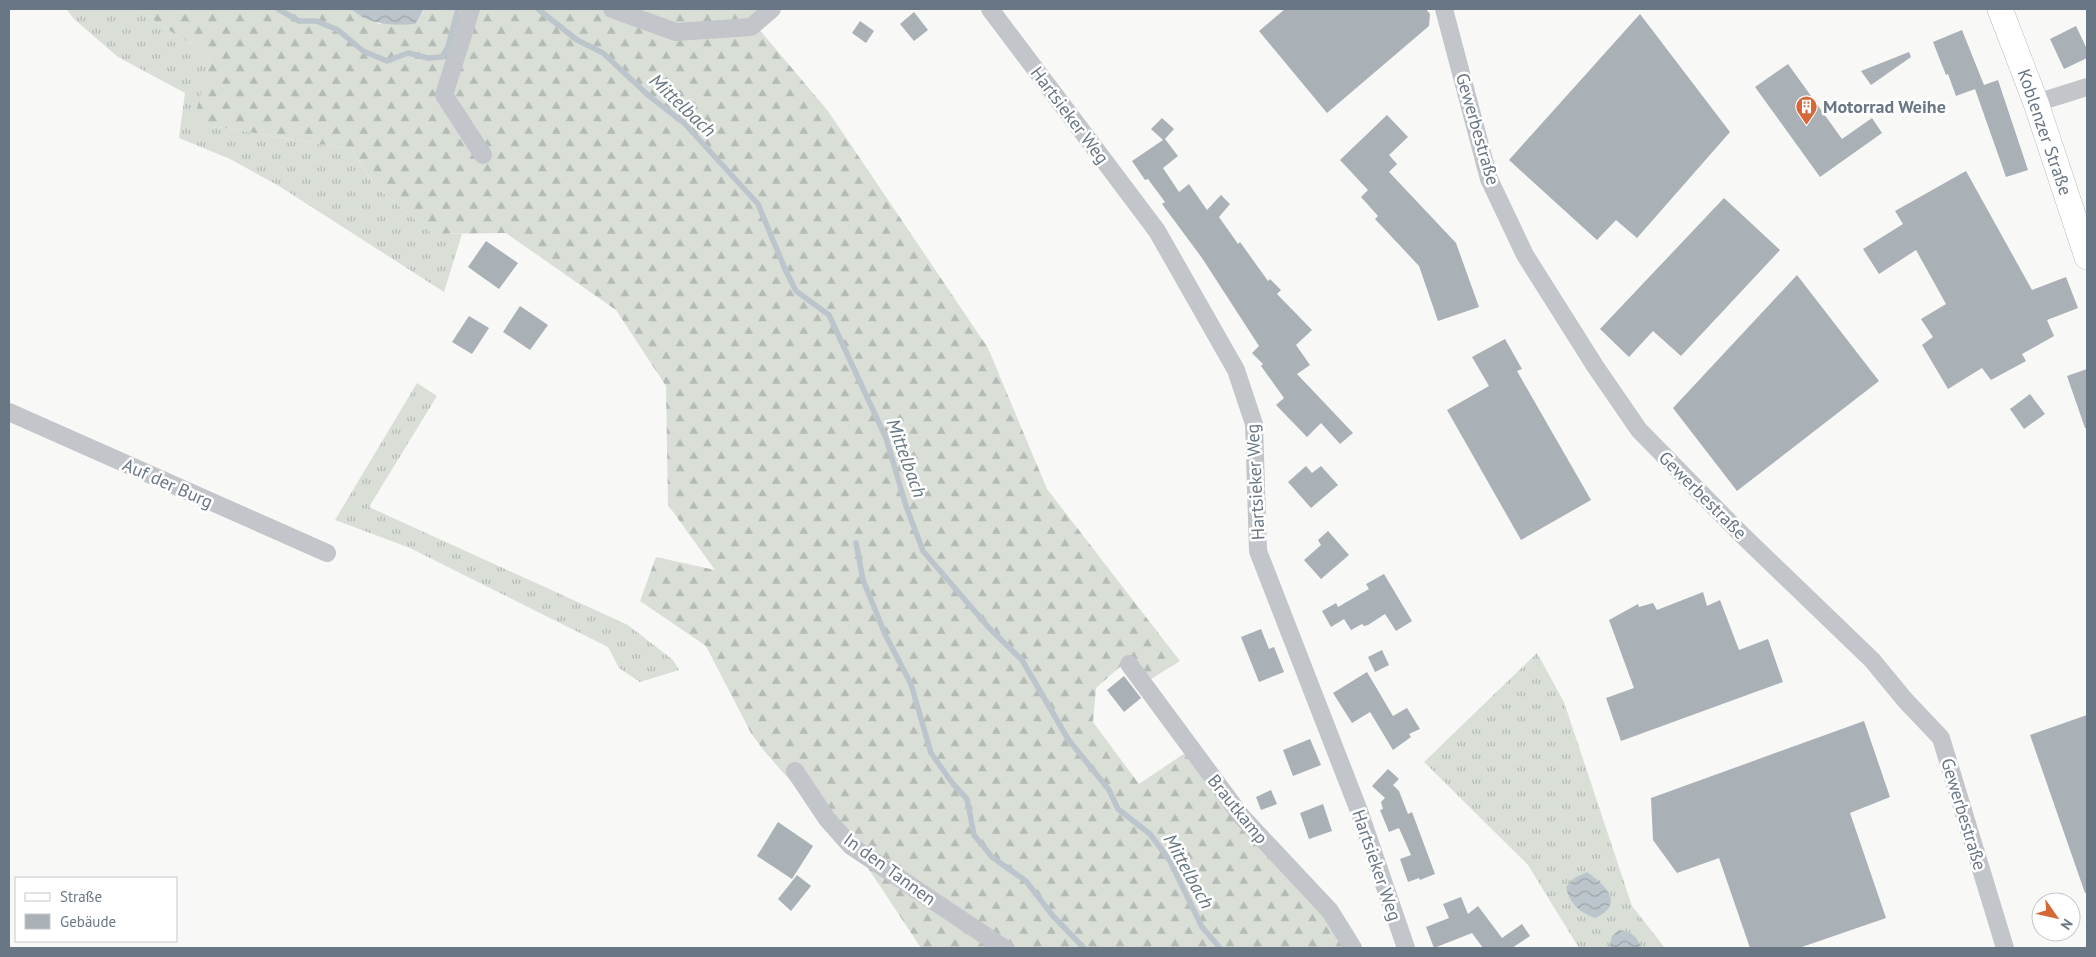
<svg xmlns="http://www.w3.org/2000/svg" width="2096" height="957" font-family="'PT Sans',sans-serif">
<style>
.grass{fill:url(#grass-tufts)}
.forest{fill:url(#forest-firs)}
.water{fill:url(#water-waves)}
.lines{fill:none;stroke-linecap:round;stroke-linejoin:round}
.stream{stroke:#bcc5cb;stroke-width:5.5}
.building{fill:#a9b0b6}
.secondary-casing{stroke:#b7bbbf;stroke-width:26}
.minor{stroke:#c2c5c9;stroke-width:18}
.secondary{stroke:#fff;stroke-width:25}
.labels{text-anchor:middle;dominant-baseline:central;stroke-width:5;stroke-linejoin:round;paint-order:stroke}
.poi-label{font-size:18px;font-weight:bold;fill:#697784;stroke:#fff;text-anchor:start}
.street-label{font-size:18px;fill:#697784;stroke:#fff}
.water-label{font-size:19px;font-style:italic;fill:#65777f;stroke:#fff}
</style>
<defs>
<pattern id="grass-tufts" width="24" height="20" patternUnits="userSpaceOnUse" patternTransform="scale(1.25)"><rect width="24" height="20" fill="#d9dfd7"/><path d="M3 7l-1-3M5 7V3M7 7l1-3M15 17l-1-3M17 17v-4M19 17l1-3" fill="none" stroke="#b4bab4"/></pattern>
<pattern id="forest-firs" width="22" height="20" patternUnits="userSpaceOnUse" patternTransform="scale(1.25)"><rect width="22" height="20" fill="#d9dfd7"/><path d="M5 1l3.5 6h-7zM16 11l3.5 6h-7z" fill="#b4bab4"/></pattern>
<pattern id="water-waves" width="16" height="10" patternUnits="userSpaceOnUse" patternTransform="scale(1.25)"><rect width="16" height="10" fill="#bcc5cb"/><path d="M0 5q4-4 8 0t8 0" fill="none" stroke="#9da5aa"/></pattern>
</defs>
<rect width="100%" height="100%" fill="#f8f8f6"/>
<g class="grass">
<path d="M 66,9 L 136,9 L 211,57 L 194,123 L 351,149 L 376,187 L 433,234 L 462,234 L 444,292 L 279,186 L 230,159 L 179,138 L 185,93 L 118,57 L 75,20 Z"/>
<path d="M 417,383 L 437,396 L 369,507 L 628,625 L 673,660 L 679,670 L 640,682 L 619,668 L 608,647 L 410,548 L 335,520 Z"/>
<path d="M 1537,653 L 1564,702 L 1632,906 L 1665,948 L 1579,948 L 1528,865 L 1424,762 Z"/>
</g>
<path class="forest" d="M 136,9 L 351,9 L 379,24 L 423,13 L 424,9 L 777,9 L 758,28 L 828,111 L 988,348 L 1047,489 L 1180,661 L 1148,681 L 1130,658 L 1096,688 L 1093,722 L 1139,784 L 1185,753 L 1327,917 L 1347,948 L 921,948 L 870,871 L 765,752 L 751,733 L 706,646 L 640,601 L 656,557 L 715,570 L 668,505 L 666,386 L 616,310 L 506,233 L 433,234 L 376,187 L 351,149 L 193,123 L 211,57 Z"/>
<g class="water">
<path d="M 351,9 L 424,9 L 415,24 C 393,26 369,25 351,9 Z"/>
<path d="M 1587,872 C 1605,885 1626,904 1595,918 C 1580,913 1569,903 1566,887 L 1574,878 Z"/>
<path d="M 1619,930 C 1631,931 1638,937 1641,948 L 1609,948 L 1612,936 Z"/>
</g>
<g class="lines">
<g class="stream">
<path d="M 278,9 L 299,21 L 316,21 L 338,30 L 363,51 L 387,61 L 408,53 L 428,58 L 442,57 L 448,47 L 458,9"/>
<path d="M 538,9 L 577,40 L 603,53 L 649,96 L 684,123 L 758,204 L 785,269 L 796,291 L 829,315 L 886,438 L 906,506 L 923,551 L 990,629 L 1022,660 L 1068,739 L 1109,790 L 1118,809 L 1150,834 L 1170,861 L 1202,927 L 1220,948"/>
<path d="M 856,543 L 863,580 L 885,634 L 911,684 L 931,753 L 953,784 L 967,799 L 974,835 L 992,857 L 1026,881 L 1053,916 L 1084,948"/>
</g>
</g>
<g class="building">
<path d="M 1285,9 L 1426,9 L 1430,14 L 1429,26 L 1327,113 L 1259,31 Z"/>
<path d="M 914,12 L 928,30 L 914,41 L 900,24 Z"/>
<path d="M 1640,14 L 1730,132 L 1637,238 L 1616,220 L 1597,240 L 1509,160 Z"/>
<path d="M 860,21 L 874,31 L 866,43 L 852,33 Z"/>
<path d="M 2076,26 L 2087,49 L 2087,58 L 2064,69 L 2050,39 Z"/>
<path d="M 1962,30 L 1984,85 L 1998,80 L 2028,170 L 2006,177 L 1975,89 L 1956,96 L 1948,74 L 1946,75 L 1933,42 Z"/>
<path d="M 1909,52 L 1911,57 L 1871,85 L 1861,71 Z"/>
<path d="M 1788,64 L 1842,139 L 1872,118 L 1882,133 L 1820,177 L 1755,87 Z"/>
<path d="M 1387,115 L 1408,137 L 1389,155 L 1397,164 L 1389,172 L 1456,243 L 1479,307 L 1438,321 L 1419,266 L 1375,219 L 1378,216 L 1361,197 L 1368,190 L 1340,160 Z"/>
<path d="M 1162,118 L 1174,129 L 1165,139 L 1178,156 L 1163,168 L 1179,192 L 1189,184 L 1207,210 L 1221,195 L 1230,204 L 1219,217 L 1238,244 L 1240,242 L 1268,281 L 1270,279 L 1281,290 L 1277,294 L 1312,330 L 1296,345 L 1310,365 L 1297,374 L 1353,433 L 1340,444 L 1321,423 L 1307,437 L 1276,405 L 1284,398 L 1261,366 L 1263,364 L 1252,353 L 1259,346 L 1202,258 L 1162,204 L 1165,202 L 1148,179 L 1145,180 L 1132,161 L 1163,140 L 1151,129 Z"/>
<path d="M 1966,171 L 2032,290 L 2066,277 L 2078,308 L 2047,320 L 2054,336 L 2022,354 L 2026,361 L 1991,380 L 1982,368 L 1948,389 L 1922,345 L 1933,337 L 1921,319 L 1946,304 L 1916,250 L 1879,274 L 1863,249 L 1903,224 L 1895,211 Z"/>
<path d="M 1724,198 L 1780,250 L 1681,356 L 1653,331 L 1629,357 L 1600,329 Z"/>
<path d="M 486,241 L 518,263 L 499,289 L 468,267 Z"/>
<path d="M 1797,275 L 1879,381 L 1737,491 L 1673,408 Z"/>
<path d="M 520,306 L 548,325 L 530,350 L 503,332 Z"/>
<path d="M 469,316 L 489,328 L 472,354 L 452,342 Z"/>
<path d="M 1505,339 L 1522,369 L 1517,371 L 1591,500 L 1521,540 L 1447,410 L 1489,386 L 1472,357 Z"/>
<path d="M 2087,369 L 2087,428 L 2085,428 L 2067,376 Z"/>
<path d="M 2030,394 L 2045,414 L 2024,429 L 2010,409 Z"/>
<path d="M 1306,466 L 1312,473 L 1321,466 L 1338,485 L 1311,508 L 1288,482 Z"/>
<path d="M 1328,531 L 1349,555 L 1321,579 L 1304,560 L 1321,545 L 1318,540 Z"/>
<path d="M 1384,574 L 1412,621 L 1396,631 L 1385,614 L 1368,625 L 1364,626 L 1362,624 L 1351,630 L 1344,619 L 1331,627 L 1322,611 L 1336,603 L 1338,607 L 1369,589 L 1366,584 Z"/>
<path d="M 1703,592 L 1707,606 L 1720,600 L 1739,650 L 1768,639 L 1783,682 L 1621,741 L 1606,698 L 1634,688 L 1609,620 L 1638,604 L 1639,607 L 1653,603 L 1657,610 Z"/>
<path d="M 1261,629 L 1269,649 L 1274,647 L 1284,672 L 1259,682 L 1241,637 Z"/>
<path d="M 1382,650 L 1389,665 L 1375,672 L 1368,657 Z"/>
<path d="M 1367,672 L 1393,716 L 1407,708 L 1420,729 L 1409,734 L 1411,737 L 1393,750 L 1370,712 L 1352,723 L 1333,693 Z"/>
<path d="M 1124,676 L 1141,698 L 1124,712 L 1107,690 Z"/>
<path d="M 2087,715 L 2087,893 L 2085,893 L 2030,735 Z"/>
<path d="M 1864,721 L 1890,797 L 1850,813 L 1886,918 L 1799,948 L 1750,948 L 1719,858 L 1677,873 L 1653,840 L 1651,798 Z"/>
<path d="M 1310,739 L 1321,765 L 1293,776 L 1283,750 Z"/>
<path d="M 1388,769 L 1399,779 L 1393,785 L 1399,791 L 1408,814 L 1412,812 L 1435,874 L 1420,880 L 1419,878 L 1408,882 L 1400,859 L 1411,855 L 1399,828 L 1389,832 L 1380,810 L 1383,809 L 1381,802 L 1385,798 L 1372,786 Z"/>
<path d="M 1271,790 L 1277,804 L 1261,810 L 1256,797 Z"/>
<path d="M 1323,804 L 1332,831 L 1309,839 L 1300,813 Z"/>
<path d="M 778,822 L 813,846 L 792,879 L 757,856 Z"/>
<path d="M 797,875 L 811,886 L 791,911 L 778,899 Z"/>
<path d="M 1461,897 L 1468,914 L 1478,906 L 1502,938 L 1522,924 L 1530,936 L 1512,948 L 1483,948 L 1472,933 L 1434,948 L 1426,927 L 1449,918 L 1443,904 Z"/>
</g>
<g class="lines">
<defs>
<path id="secondary" d="M 2000,9 L 2036,103 L 2087,257"/>
</defs>
<use href="#secondary" class="secondary-casing"/>
<g class="minor">
<path d="M 471,9 L 444,95 L 483,155"/>
<path d="M 612,9 L 676,32 L 751,27 L 772,9"/>
<path d="M 990,9 L 1157,231 L 1236,370 L 1254,424 L 1258,551 L 1359,811 L 1406,948"/>
<path d="M 1444,9 L 1489,179 L 1525,255 L 1595,366 L 1639,430 L 1738,531 L 1872,660 L 1905,700 L 1941,738 L 2005,948"/>
<path d="M 2036,103 L 2087,87"/>
<path d="M 9,412 L 327,553"/>
<path d="M 1129,664 L 1242,817 L 1330,911 L 1353,948"/>
<path d="M 795,771 L 827,819 L 851,846 L 1004,948"/>
</g>
<use href="#secondary" class="secondary"/>
</g>
<defs>
<symbol id="building-pin" viewBox="-11 -11 22 30"><path d="M0 17L-7.5 6A9.5 9.5 0 1 1 7.5 6Z" fill="#d66838" stroke="#fff"/><path d="M-4-6H4V6H1V3H-1V6H-4ZM-2.5-4.3h1.7v1.8h-1.7ZM.8-4.3h1.7v1.8H.8ZM-2.5-1h1.7V.8h-1.7ZM.8-1h1.7V.8H.8Z" fill="#fff"/></symbol>
</defs>
<g fill-rule="evenodd">
<use href="#building-pin" x="1794" y="94" width="25" height="34"/>
</g>
<g class="labels">
<g class="poi-label">
<text x="1823" y="106">Motorrad Weihe</text>
</g>
<g class="street-label">
<text transform="translate(1070 115) rotate(53)">Hartsieker Weg</text>
<text transform="translate(1478 129) rotate(74)">Gewerbestraße</text>
<text transform="translate(2045 132) rotate(71)">Koblenzer Straße</text>
<text transform="translate(1255 482) rotate(-93)">Hartsieker Weg</text>
<text transform="translate(168 483) rotate(24)">Auf der Burg</text>
<text transform="translate(1703 495) rotate(45)">Gewerbestraße</text>
<text transform="translate(1238 809) rotate(51)">Brautkamp</text>
<text transform="translate(1964 814) rotate(73)">Gewerbestraße</text>
<text transform="translate(1377 865) rotate(71)">Hartsieker Weg</text>
<text transform="translate(890 869) rotate(36)">In den Tannen</text>
</g>
<g class="water-label">
<text transform="translate(683 105) rotate(43)">Mittelbach</text>
<text transform="translate(907 458) rotate(70)">Mittelbach</text>
<text transform="translate(1189 871) rotate(61)">Mittelbach</text>
</g>
</g>
<rect width="2096" height="957" fill="none" stroke="#697784" stroke-width="20"/>
<rect x="15" y="877" width="162" height="65" fill="#ffffff" stroke="#c3c9ce"/>
<rect x="25" y="893" width="25" height="8" fill="#ffffff" stroke="#c3c9ce"/>
<text x="60" y="902" font-size="15" fill="#697784">Straße</text>
<rect x="25" y="914" width="25" height="15" fill="#a9b0b6" stroke="#c3c9ce"/>
<text x="60" y="927" font-size="15" fill="#697784">Gebäude</text>
<g transform="translate(2056 917) rotate(124)"><circle r="24" fill="#ffffff" stroke="#c3c9ce"/>
<path d="M0-4L9 19L0 12L-9 19Z" fill="#d66838"/>
<text y="-8" font-size="14" font-weight="bold" text-anchor="middle" fill="#697784">N</text>
</g>
</svg>
